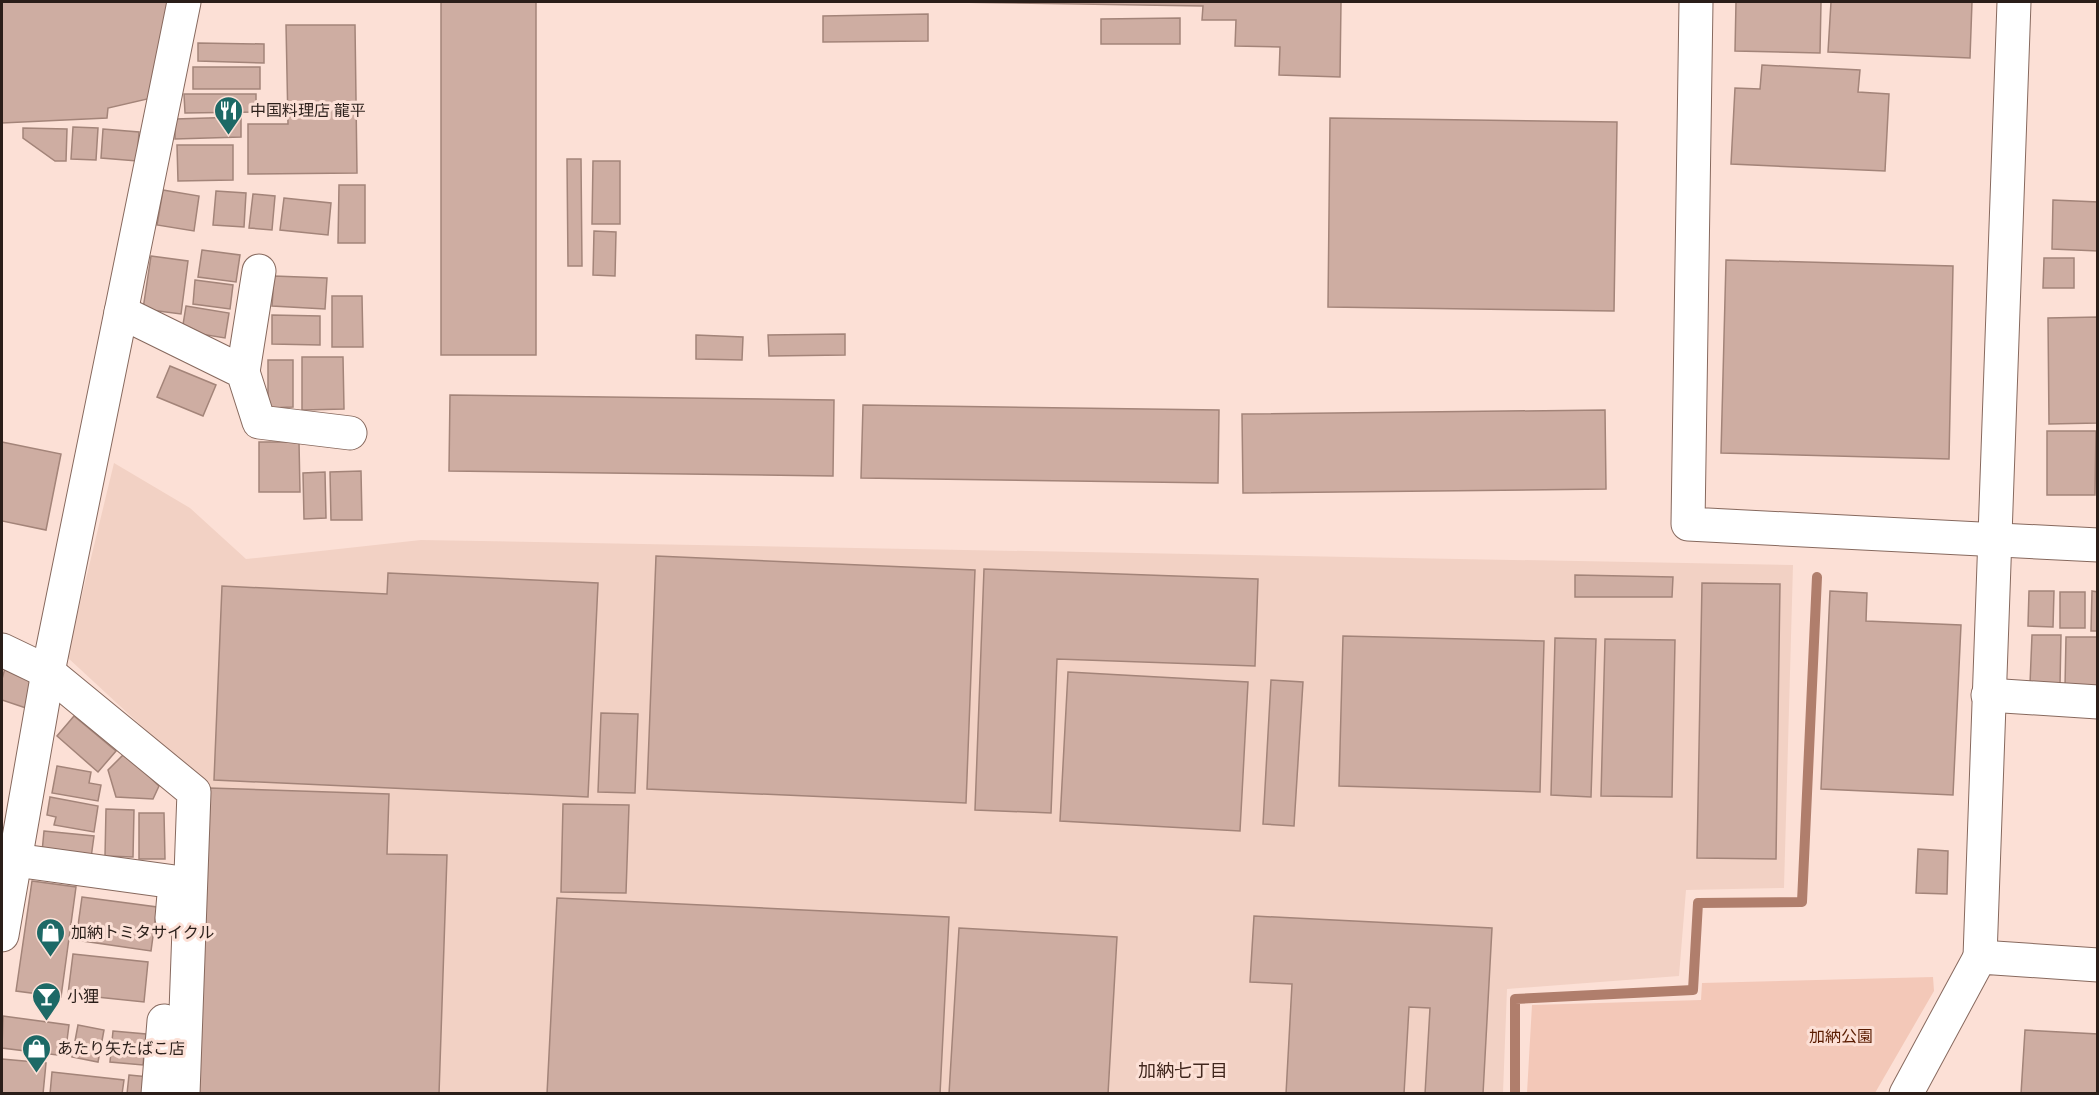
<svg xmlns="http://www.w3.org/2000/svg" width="2099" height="1095" font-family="Raleway,'Noto Sans JP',sans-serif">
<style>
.built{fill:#f2d1c4}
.green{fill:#f3c8b8}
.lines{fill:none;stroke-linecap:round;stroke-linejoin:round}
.stream{stroke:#b07e6c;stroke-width:10}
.building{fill:#ceada2;stroke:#a38479;stroke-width:1.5}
.minor-casing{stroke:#87695e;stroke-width:35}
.minor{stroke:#fff;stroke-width:33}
.labels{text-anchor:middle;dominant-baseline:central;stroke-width:6;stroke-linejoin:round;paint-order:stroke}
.poi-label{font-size:16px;fill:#2a1e19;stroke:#fce0d6;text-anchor:start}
.park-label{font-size:16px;fill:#5a1c01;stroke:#fce0d6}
.neighbourhood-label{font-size:18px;fill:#41271e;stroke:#fce0d6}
</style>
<rect width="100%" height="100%" fill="#fce0d6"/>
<path class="built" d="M 114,463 L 190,508 L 246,559 L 421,540 L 1793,565 L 1784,888 L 1686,890 L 1679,976 L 1507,989 L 1503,1093 L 189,1093 L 200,780 L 67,657 Z"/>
<path class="green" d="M 1933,977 L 1934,991 L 1875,1093 L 1527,1093 L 1532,1005 L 1701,1000 L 1702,983 Z"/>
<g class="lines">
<path class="stream" d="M 1515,1094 L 1515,999 L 1693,990 L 1698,903 L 1802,902 L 1817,577"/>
</g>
<g class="building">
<path d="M 2,2 L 172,2 L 156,97 L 108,108 L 107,118 L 2,123 Z"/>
<rect x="441" y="2" width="95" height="353"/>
<path d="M 951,2 L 1341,2 L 1340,77 L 1279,75 L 1280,47 L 1235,46 L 1236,20 L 1202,20 L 1203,6 Z"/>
<path d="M 1736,2 L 1821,2 L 1820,53 L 1735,51 Z"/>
<path d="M 1831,2 L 1972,2 L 1970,58 L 1828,52 Z"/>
<path d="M 928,14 L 928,41 L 823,42 L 823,16 Z"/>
<path d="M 1180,18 L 1180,44 L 1101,44 L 1101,19 Z"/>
<path d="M 286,25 L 355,25 L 357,173 L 248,174 L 248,124 L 288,124 Z"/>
<path d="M 198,43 L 264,44 L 264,63 L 198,61 Z"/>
<path d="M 1762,65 L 1860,70 L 1858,92 L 1889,94 L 1885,171 L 1731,164 L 1735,88 L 1760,89 Z"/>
<rect x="193" y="67" width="67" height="22"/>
<path d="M 184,94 L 256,94 L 256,112 L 185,113 Z"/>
<path d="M 241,117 L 241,137 L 175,139 L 175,119 Z"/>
<path d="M 1330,118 L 1617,122 L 1614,311 L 1328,307 Z"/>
<path d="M 73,127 L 98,128 L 96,160 L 71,159 Z"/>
<path d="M 23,128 L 67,129 L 66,161 L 55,161 L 23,138 Z"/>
<path d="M 103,129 L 139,132 L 137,161 L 101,158 Z"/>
<path d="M 177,145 L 233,145 L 233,180 L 178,181 Z"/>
<path d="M 567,159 L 581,159 L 582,266 L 568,266 Z"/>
<path d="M 593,161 L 620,161 L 620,224 L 592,224 Z"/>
<path d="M 339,185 L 365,185 L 365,243 L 338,243 Z"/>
<path d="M 163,190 L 199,196 L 194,231 L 157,225 Z"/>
<path d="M 216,191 L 246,193 L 244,227 L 213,225 Z"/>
<path d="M 253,194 L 275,196 L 272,230 L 249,228 Z"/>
<path d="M 284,198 L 331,203 L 328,235 L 280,230 Z"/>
<path d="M 2053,200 L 2098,202 L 2098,251 L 2052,249 Z"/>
<path d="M 594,231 L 616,232 L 615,276 L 593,275 Z"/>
<path d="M 202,250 L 240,255 L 236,282 L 198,277 Z"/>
<path d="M 151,256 L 188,261 L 181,314 L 143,309 Z"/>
<path d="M 2044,258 L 2074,258 L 2074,288 L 2043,288 Z"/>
<path d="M 1726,260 L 1953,266 L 1949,459 L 1721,453 Z"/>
<path d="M 274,276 L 327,278 L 325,309 L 272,306 Z"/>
<path d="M 195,280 L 233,285 L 230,309 L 193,304 Z"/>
<path d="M 332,296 L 362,296 L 363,347 L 332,347 Z"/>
<path d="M 186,306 L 229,313 L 225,338 L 182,331 Z"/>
<path d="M 272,315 L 320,316 L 320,345 L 272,344 Z"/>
<path d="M 2098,317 L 2098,423 L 2049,424 L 2048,318 Z"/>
<path d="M 845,334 L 845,355 L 769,356 L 768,335 Z"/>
<path d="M 696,335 L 743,337 L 742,360 L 696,359 Z"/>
<path d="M 302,357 L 343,357 L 344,409 L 302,410 Z"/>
<path d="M 268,360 L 293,360 L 293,407 L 268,408 Z"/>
<path d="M 170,366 L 216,385 L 203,416 L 157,397 Z"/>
<path d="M 450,395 L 834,400 L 833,476 L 449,471 Z"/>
<path d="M 863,405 L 1219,410 L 1218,483 L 861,478 Z"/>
<path d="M 1605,410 L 1606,489 L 1243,493 L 1242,414 Z"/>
<path d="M 2047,431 L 2096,431 L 2095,495 L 2047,495 Z"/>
<path d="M 2,442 L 61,454 L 46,530 L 2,521 Z"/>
<path d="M 259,442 L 299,442 L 300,492 L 259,492 Z"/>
<path d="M 361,471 L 362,520 L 331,520 L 330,472 Z"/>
<path d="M 325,472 L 326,518 L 304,519 L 303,473 Z"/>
<path d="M 656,556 L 975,570 L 966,803 L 647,789 Z"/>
<path d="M 984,569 L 1258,579 L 1255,666 L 1057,659 L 1051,813 L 975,810 Z"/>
<path d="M 388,573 L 598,583 L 588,797 L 214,780 L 222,586 L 387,594 Z"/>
<path d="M 1575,575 L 1673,577 L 1672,597 L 1575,597 Z"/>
<path d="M 1702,583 L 1780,584 L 1776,859 L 1697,858 Z"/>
<path d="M 1830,591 L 1867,593 L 1866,621 L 1961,625 L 1953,795 L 1821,789 Z"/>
<path d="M 2029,591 L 2054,591 L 2053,627 L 2028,626 Z"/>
<path d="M 2092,591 L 2098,592 L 2098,631 L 2091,631 Z"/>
<rect x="2060" y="592" width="25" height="36"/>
<path d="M 2032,635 L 2061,635 L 2060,685 L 2030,684 Z"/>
<path d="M 1343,636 L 1544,641 L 1540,792 L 1339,786 Z"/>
<path d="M 2066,637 L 2098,637 L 2097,688 L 2065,687 Z"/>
<path d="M 1555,638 L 1596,639 L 1591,797 L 1551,795 Z"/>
<path d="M 1605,639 L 1675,640 L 1672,797 L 1601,796 Z"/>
<path d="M 5,668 L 39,679 L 29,709 L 2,700 L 2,679 Z"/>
<path d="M 1068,672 L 1248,682 L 1240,831 L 1060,821 Z"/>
<path d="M 1271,680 L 1303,682 L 1294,826 L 1263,824 Z"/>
<path d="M 601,713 L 638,714 L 635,793 L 598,792 Z"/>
<path d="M 74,716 L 116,751 L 98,772 L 57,736 Z"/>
<path d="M 125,753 L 159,786 L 153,799 L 116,797 L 108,770 Z"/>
<path d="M 57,766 L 91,772 L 89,783 L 101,785 L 98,801 L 52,793 Z"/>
<path d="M 209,788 L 389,794 L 387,854 L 447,855 L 439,1094 L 198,1094 Z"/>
<path d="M 50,797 L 98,806 L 94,832 L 54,825 L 56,817 L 47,815 Z"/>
<path d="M 563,804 L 629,805 L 626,893 L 561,892 Z"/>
<path d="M 106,809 L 134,810 L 133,857 L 105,856 Z"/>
<path d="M 139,813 L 164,813 L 165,859 L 139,859 Z"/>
<path d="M 44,831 L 94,836 L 91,858 L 42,852 Z"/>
<path d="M 1918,849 L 1948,851 L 1947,894 L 1916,893 Z"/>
<path d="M 32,881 L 76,887 L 61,997 L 16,991 Z"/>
<path d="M 82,897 L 157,907 L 151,951 L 76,940 Z"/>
<path d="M 557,898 L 949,917 L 940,1094 L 547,1094 Z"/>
<path d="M 1254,916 L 1492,928 L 1483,1094 L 1425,1094 L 1430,1008 L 1409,1007 L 1404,1094 L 1286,1094 L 1292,984 L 1250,982 Z"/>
<path d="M 959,928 L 1117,937 L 1108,1094 L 949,1094 Z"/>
<path d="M 73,954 L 148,962 L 144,1002 L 68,994 Z"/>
<path d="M 3,1016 L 69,1025 L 65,1056 L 2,1048 Z"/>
<path d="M 78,1025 L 104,1030 L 98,1062 L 72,1057 Z"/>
<path d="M 2025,1030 L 2098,1034 L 2098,1094 L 2021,1094 Z"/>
<path d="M 113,1031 L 146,1034 L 143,1065 L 110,1062 Z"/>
<path d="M 2,1059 L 46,1063 L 43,1094 L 2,1094 Z"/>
<path d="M 52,1072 L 124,1080 L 122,1094 L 50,1094 Z"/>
<path d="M 129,1075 L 149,1077 L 148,1094 L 127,1094 Z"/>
</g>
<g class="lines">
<defs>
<g id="minor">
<path d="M 1696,2 L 1688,524 L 2098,545"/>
<path d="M 121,312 L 243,372 L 259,422 L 350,433"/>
<path d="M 243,372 L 259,271"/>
<path d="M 2,650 L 48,672 L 194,792 L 183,1094"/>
<path d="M 1988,695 L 2098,702"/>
<path d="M 15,860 L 175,882 L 172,918"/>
<path d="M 2,935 L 48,672 L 184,2"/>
<path d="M 1980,957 L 2014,2"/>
<path d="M 158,1094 L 164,1021"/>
<path d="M 1906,1094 L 1980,957 L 2098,965"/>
</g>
</defs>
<use href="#minor" class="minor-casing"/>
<use href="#minor" class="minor"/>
</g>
<defs>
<symbol id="restaurant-pin" viewBox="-11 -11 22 30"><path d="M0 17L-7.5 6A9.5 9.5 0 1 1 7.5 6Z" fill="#1d6966" stroke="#fce0d6"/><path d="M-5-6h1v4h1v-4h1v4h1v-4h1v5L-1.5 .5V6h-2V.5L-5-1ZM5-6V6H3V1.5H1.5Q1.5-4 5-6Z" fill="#fff"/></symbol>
<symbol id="shop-pin" viewBox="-11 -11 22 30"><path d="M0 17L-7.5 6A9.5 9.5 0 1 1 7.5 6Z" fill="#1d6966" stroke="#fce0d6"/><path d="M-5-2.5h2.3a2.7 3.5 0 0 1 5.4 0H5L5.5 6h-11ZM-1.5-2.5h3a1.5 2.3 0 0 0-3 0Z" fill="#fff"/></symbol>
<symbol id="bar-pin" viewBox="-11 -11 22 30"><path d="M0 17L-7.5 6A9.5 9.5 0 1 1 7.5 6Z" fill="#1d6966" stroke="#fce0d6"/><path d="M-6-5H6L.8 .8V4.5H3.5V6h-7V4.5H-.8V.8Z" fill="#fff"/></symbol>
</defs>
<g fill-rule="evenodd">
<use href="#restaurant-pin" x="212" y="94" width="33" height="45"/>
<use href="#shop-pin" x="34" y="916" width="33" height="45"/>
<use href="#bar-pin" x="30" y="980" width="33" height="45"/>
<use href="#shop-pin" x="20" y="1032" width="33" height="45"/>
</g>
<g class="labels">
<g class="poi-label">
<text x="250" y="110">中国料理店 龍平</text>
<text x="71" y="932">加納トミタサイクル</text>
<text x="67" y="996">小狸</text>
<text x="57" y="1048">あたり矢たばこ店</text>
</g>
<g class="park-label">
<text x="1841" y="1036">加納公園</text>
</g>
<g class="neighbourhood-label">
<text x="1183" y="1070">加納七丁目</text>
</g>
</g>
<rect width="2099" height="1095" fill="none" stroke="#2a1e19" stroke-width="6"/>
</svg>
